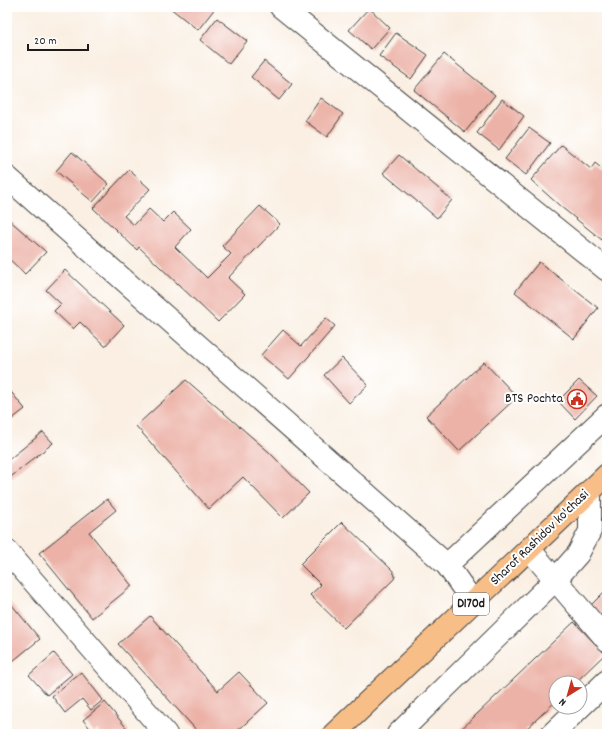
<svg xmlns="http://www.w3.org/2000/svg" width="614" height="741" font-family="Dekko,sans-serif">
<style>
.building{fill:#ecb2a7}
.lines{fill:none;stroke-linecap:round;stroke-linejoin:round}
.street-casing{stroke:#3d3c3a;stroke-width:24}
.primary-casing{stroke:#3d3c3a;stroke-width:24}
.street{stroke:#fff;stroke-width:22}
.primary{stroke:#f7be88;stroke-width:22}
.labels{text-anchor:middle;dominant-baseline:central;stroke-width:4;stroke-linejoin:round;paint-order:stroke}
.shield{fill:#fff;stroke:#606060;stroke-width:1}
.shield-label{font-size:13px;font-weight:bold;fill:#1c1c1c}
.poi-label{font-size:14px;fill:#1c1c1c;stroke:#fff;text-anchor:end}
.street-label{font-size:14px;fill:#1c1c1c;stroke:#fff}
</style>
<rect width="100%" height="100%" fill="#fff"/>
<filter id="ink" filterUnits="userSpaceOnUse"><feTurbulence type="fractalNoise" baseFrequency=".025" numOctaves="2"/><feDisplacementMap in="SourceGraphic" scale="8" xChannelSelector="R" yChannelSelector="G"/><feConvolveMatrix kernelMatrix="1 2 1 2 8 2 1 2 1" color-interpolation-filters="sRGB"/></filter>
<filter id="wash" filterUnits="userSpaceOnUse"><feTurbulence type="fractalNoise" baseFrequency=".012" numOctaves="4" result="noise"/><feDisplacementMap in="SourceGraphic" scale="16" xChannelSelector="R" yChannelSelector="G"/><feGaussianBlur stdDeviation="0.9" result="paint"/><feColorMatrix in="noise" values="0 0 0 0 0 0 0 0 0 0 0 0 0 0 0 0 0 1.4 0 .05"/><feComposite in="paint" operator="in"/></filter>
<g filter="url(#wash)">
<rect width="100%" height="100%" fill="#faefe2"/>
<g id="blocks">
<g class="building">
<path d="M 169,7 L 216,7 L 198,30 Z"/>
<path d="M 369,8 L 390,28 L 371,49 L 349,30 Z"/>
<path d="M 217,18 L 247,41 L 229,64 L 200,40 Z"/>
<path d="M 396,33 L 428,55 L 411,79 L 379,56 Z"/>
<path d="M 444,54 L 495,95 L 465,132 L 414,90 Z"/>
<path d="M 264,61 L 292,84 L 279,100 L 251,77 Z"/>
<path d="M 321,98 L 343,114 L 327,137 L 305,121 Z"/>
<path d="M 502,99 L 524,116 L 499,150 L 477,133 Z"/>
<path d="M 529,128 L 550,143 L 526,175 L 505,159 Z"/>
<path d="M 561,145 L 591,169 L 595,163 L 607,173 L 607,244 L 560,206 L 531,180 Z"/>
<path d="M 72,152 L 109,184 L 93,202 L 56,171 Z"/>
<path d="M 399,155 L 452,200 L 437,218 L 383,173 Z"/>
<path d="M 129,170 L 150,189 L 124,216 L 134,225 L 149,209 L 163,222 L 173,212 L 191,229 L 175,247 L 207,278 L 231,254 L 222,246 L 260,206 L 280,224 L 228,278 L 245,294 L 218,322 L 139,247 L 137,250 L 93,208 Z"/>
<path d="M 7,218 L 46,252 L 25,274 L 7,257 Z"/>
<path d="M 539,262 L 598,308 L 574,339 L 515,292 Z"/>
<path d="M 65,270 L 124,325 L 105,346 L 80,322 L 73,329 L 54,311 L 61,304 L 46,290 Z"/>
<path d="M 326,318 L 335,326 L 289,379 L 261,355 L 283,330 L 301,346 Z"/>
<path d="M 342,358 L 368,385 L 349,403 L 324,375 Z"/>
<path d="M 484,362 L 517,397 L 459,451 L 426,416 Z"/>
<path d="M 186,380 L 269,452 L 309,493 L 283,518 L 243,477 L 209,509 L 136,426 Z"/>
<path d="M 579,380 L 597,396 L 575,419 L 558,401 Z"/>
<path d="M 7,387 L 25,409 L 7,423 Z"/>
<path d="M 43,432 L 53,443 L 7,480 L 7,461 Z"/>
<path d="M 107,499 L 116,510 L 89,532 L 132,586 L 92,618 L 39,553 Z"/>
<path d="M 342,522 L 393,571 L 395,576 L 394,579 L 344,628 L 310,595 L 321,585 L 300,564 Z"/>
<path d="M 607,589 L 607,622 L 591,605 Z"/>
<path d="M 7,599 L 40,639 L 8,665 L 7,664 Z"/>
<path d="M 150,616 L 218,691 L 239,672 L 268,703 L 234,734 L 200,734 L 118,644 Z"/>
<path d="M 574,622 L 605,654 L 575,683 L 556,683 L 556,701 L 521,734 L 456,734 Z"/>
<path d="M 54,653 L 72,674 L 47,695 L 29,675 Z"/>
<path d="M 81,672 L 103,700 L 91,710 L 82,699 L 65,713 L 52,696 Z"/>
<path d="M 105,702 L 129,731 L 126,734 L 101,734 L 97,730 L 94,733 L 83,720 Z"/>
</g>
</g>
</g>
<g filter="url(#ink)">
<use href="#blocks" fill-opacity="0" stroke="#3d3c3a" stroke-width="1"/>
<g class="lines">
<defs>
<g id="street">
<path d="M 281,7 L 607,270"/>
<path d="M 7,177 L 447,565 L 473,602"/>
<path d="M 529,549 L 607,640"/>
<path d="M 7,551 L 166,734"/>
<path d="M 447,565 L 607,415"/>
<path d="M 398,734 L 555,580 L 578,554 L 590,531 L 590,491"/>
<path d="M 552,734 L 607,681"/>
</g>
<path id="primary" d="M 334,734 L 607,475"/>
</defs>
<use href="#street" class="street-casing"/>
<use href="#primary" class="primary-casing"/>
<use href="#street" class="street"/>
<use href="#primary" class="primary"/>
</g>
</g>
<defs>
<symbol id="civic-ring" viewBox="-11 -11 22 22"><circle r="9.5" fill="#fff" stroke="#c8321e" stroke-width="1.5"/><path d="M-.6-6.5H3V-4.5H.6V-3L4-1V1h2V6H-6V1h2V-1L-.6-3ZM-1.2 2.5V6h2.4V2.5Z" fill="#c8321e"/></symbol>
</defs>
<g fill-rule="evenodd">
<use href="#civic-ring" x="566" y="388" width="22" height="22"/>
</g>
<g class="labels">
<rect class="shield" x="453" y="593" width="36" height="22" rx="3"/>
<g class="shield-label">
<text x="471" y="604">D170d</text>
</g>
<g class="poi-label">
<text x="563" y="399">BTS Pochta</text>
</g>
<g class="street-label">
<text transform="translate(540 538) rotate(-44)">Sharof Rashidov ko'chasi</text>
</g>
</g>
<rect width="614" height="741" fill="none" stroke="#fff" stroke-width="24"/>
<g transform="translate(568 695) rotate(217)"><circle r="19" fill="#ffffff" stroke="#a4a4a4"/>
<path d="M0-3L7 15L0 10L-7 15Z" fill="#c8321e"/>
<text y="-6" font-size="11" font-weight="bold" text-anchor="middle" fill="#1c1c1c">N</text>
</g>
<path d="M28 44v6h60v-6" fill="none" stroke="#1c1c1c" stroke-width="2"/>
<text x="34" y="44" font-size="12" fill="#1c1c1c" stroke="#ffffff" stroke-width="3" paint-order="stroke">20 m</text>
</svg>
